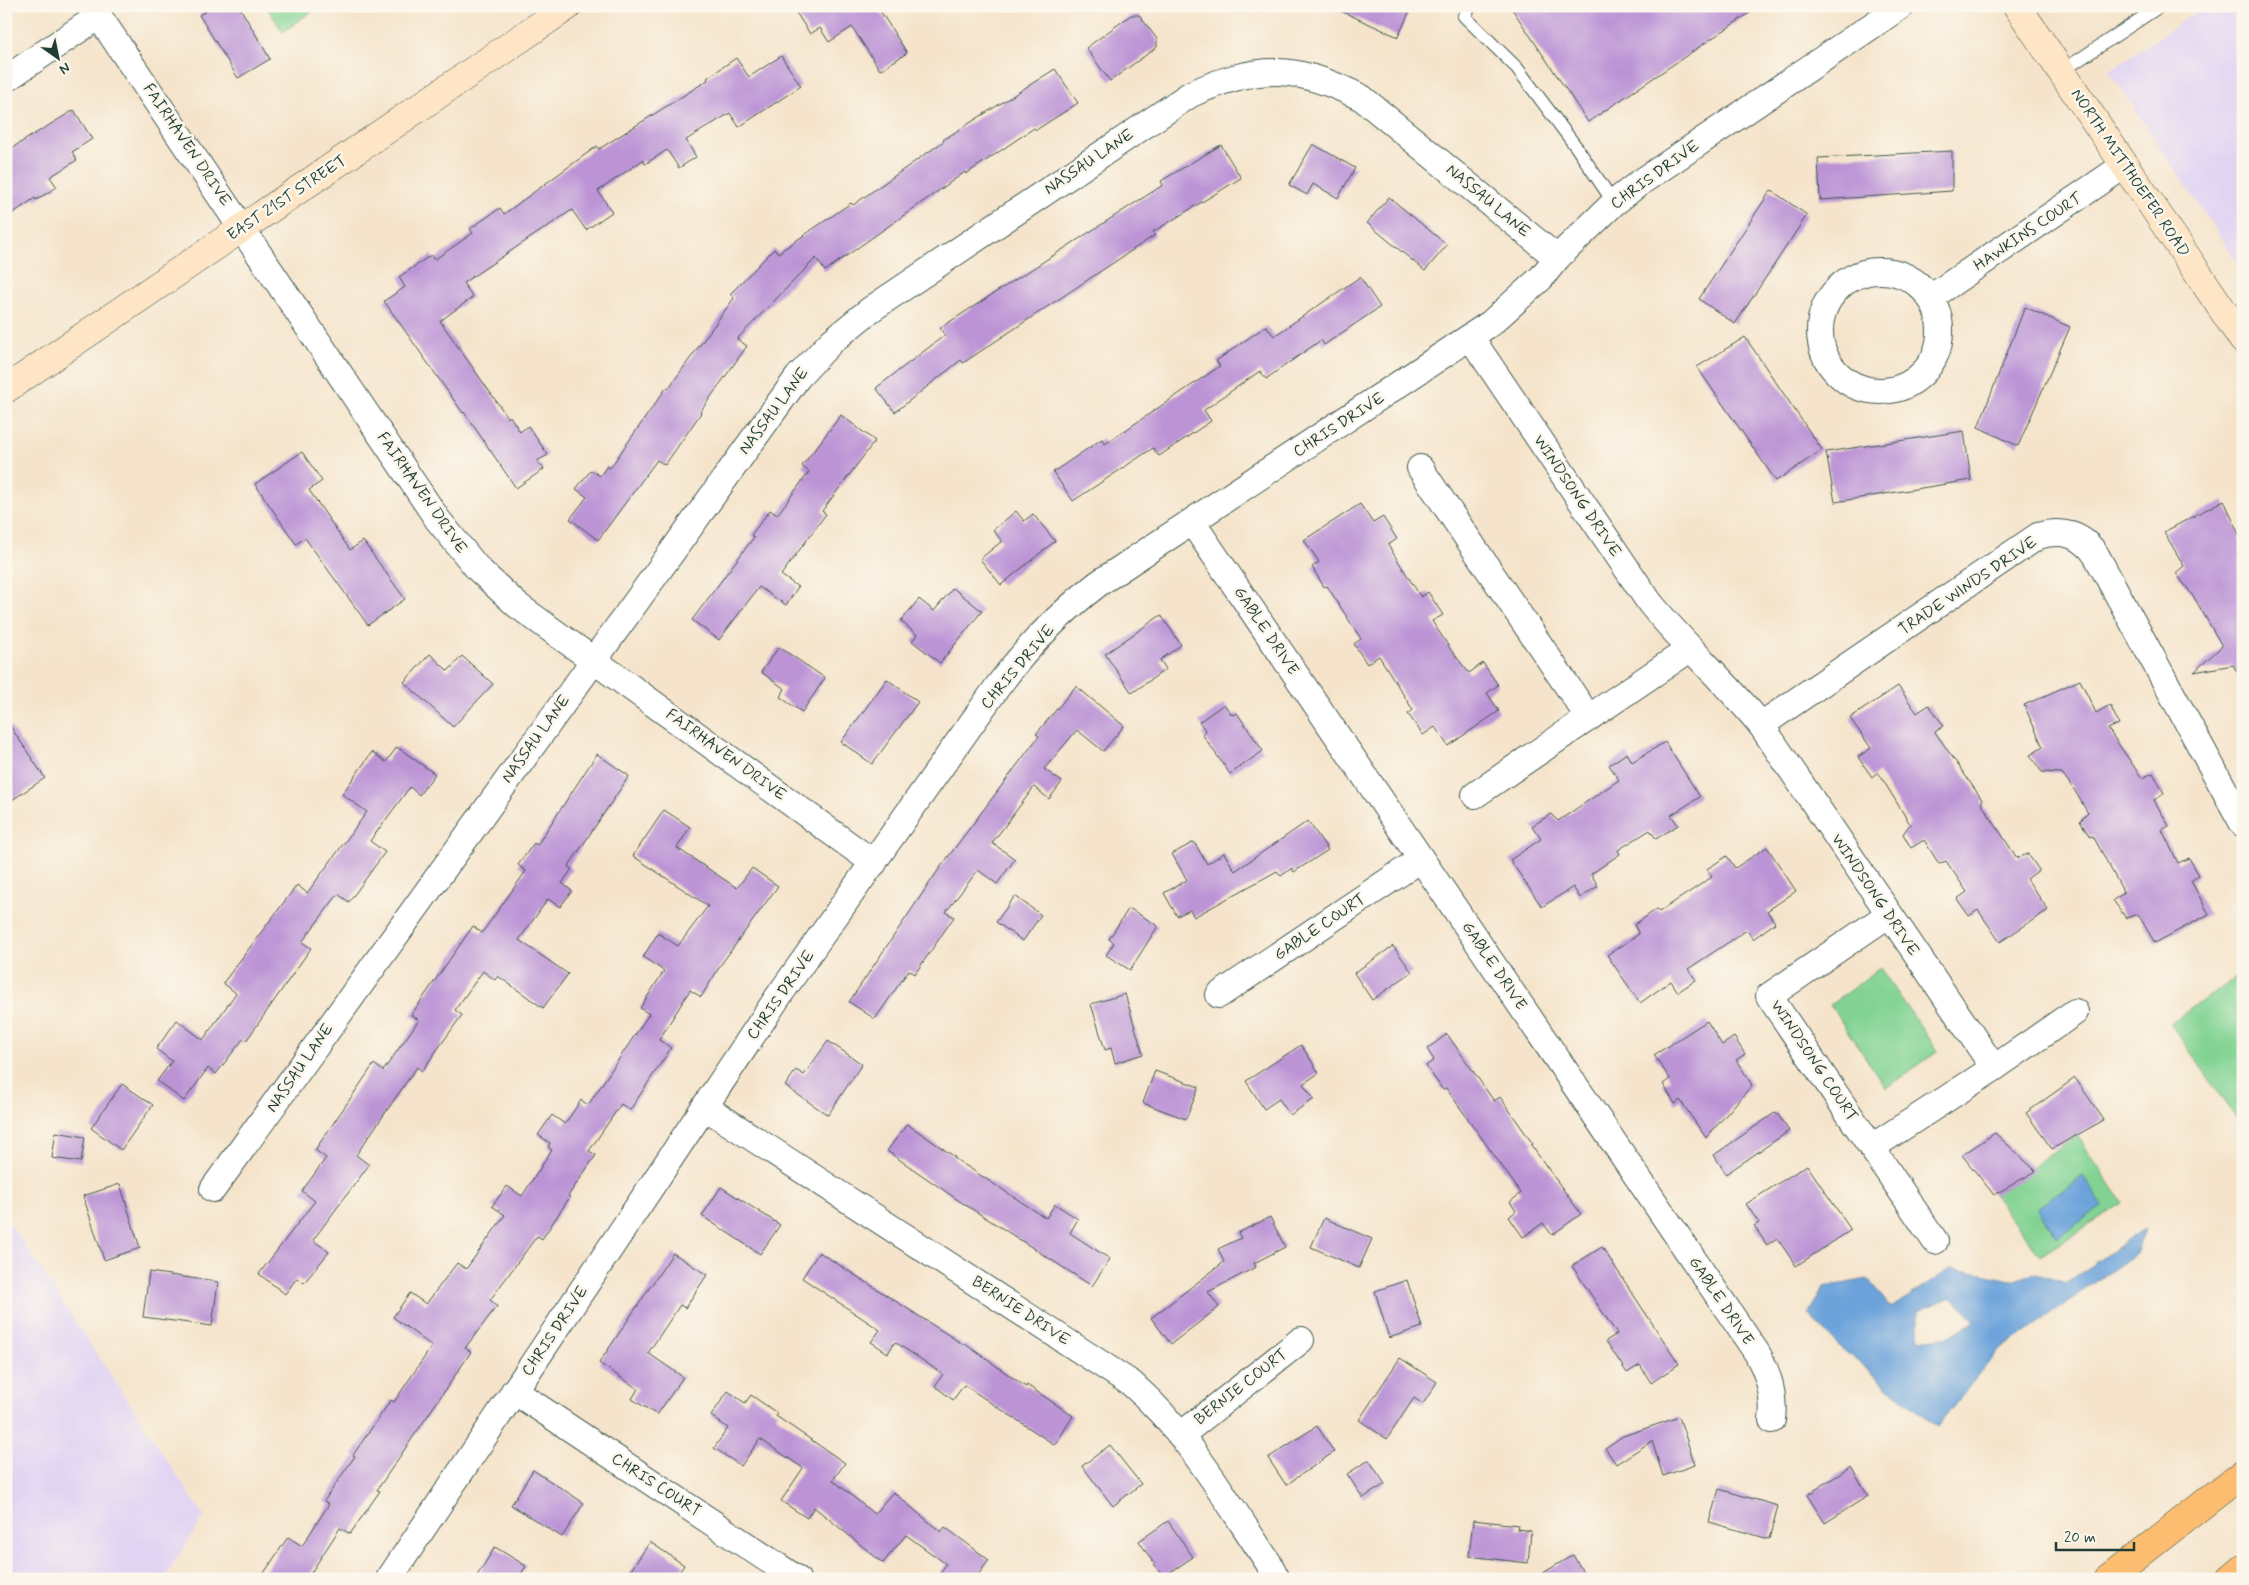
<svg xmlns="http://www.w3.org/2000/svg" width="2249" height="1585" font-family="Mynerve,sans-serif">
<style>
.built{fill:#e1d4f3}
.green{fill:#82d393;stroke:#508864}
.water{fill:#6ca3da;stroke:#467087;fill-rule:evenodd}
.building{fill:#bc94d6}
.lines{fill:none;stroke-linecap:round;stroke-linejoin:round}
.lane-casing{stroke:#3f564b;stroke-width:14}
.street-casing{stroke:#3f564b;stroke-width:28}
.secondary-casing{stroke:#3f564b;stroke-width:29}
.highway-casing{stroke:#3f564b;stroke-width:29}
.lane{stroke:#fff;stroke-width:12}
.street{stroke:#fff;stroke-width:26}
.secondary{stroke:#fee5c5;stroke-width:28}
.highway{stroke:#fcbd6f;stroke-width:28}
.labels{text-anchor:middle;dominant-baseline:central;stroke-width:5;stroke-linejoin:round;paint-order:stroke}
.street-label{font-size:16px;fill:#1f3d34;stroke:#fbf7ec}
</style>
<rect width="100%" height="100%" fill="#fbf7ec"/>
<filter id="ink" filterUnits="userSpaceOnUse"><feTurbulence type="fractalNoise" baseFrequency=".02" numOctaves="2"/><feDisplacementMap in="SourceGraphic" scale="10" xChannelSelector="R" yChannelSelector="G"/><feConvolveMatrix kernelMatrix="1 2 1 2 8 2 1 2 1" color-interpolation-filters="sRGB"/></filter>
<filter id="wash" filterUnits="userSpaceOnUse"><feTurbulence type="fractalNoise" baseFrequency=".0096" numOctaves="4" result="noise"/><feDisplacementMap in="SourceGraphic" scale="20" xChannelSelector="R" yChannelSelector="G"/><feGaussianBlur stdDeviation="1.12" result="paint"/><feColorMatrix in="noise" values="0 0 0 0 0 0 0 0 0 0 0 0 0 0 0 0 0 1.4 0 .05"/><feComposite in="paint" operator="in"/></filter>
<g filter="url(#wash)">
<rect width="100%" height="100%" fill="#f5e4cb"/>
<g class="built">
<path d="M 2205,6 L 2243,6 L 2243,270 L 2109,71 Z"/>
<path d="M 6,1217 L 204,1516 L 164,1579 L 6,1579 Z"/>
</g>
<g class="green">
<path d="M 266,6 L 319,6 L 283,32 Z"/>
<path d="M 1880,968 L 1938,1051 L 1886,1088 L 1830,1005 Z"/>
<path d="M 2243,973 L 2243,1127 L 2170,1023 Z"/>
<path d="M 2077,1135 L 2123,1203 L 2040,1256 L 1994,1195 Z"/>
</g>
<g class="water">
<path d="M 2083,1176 L 2103,1206 L 2057,1237 L 2037,1208 Z"/>
<path d="M 2145,1228 L 2138,1252 L 1996,1353 L 1937,1427 L 1841,1348 L 1808,1314 L 1824,1287 L 1868,1279 L 1891,1308 L 1952,1268 L 2011,1280 L 2033,1273 L 2066,1283 ZM 1951,1297 L 1975,1321 L 1950,1336 L 1919,1340 L 1919,1311 Z"/>
</g>
<g id="blocks">
<g class="building">
<path d="M 214,6 L 239,6 L 270,59 L 238,78 L 199,15 Z"/>
<path d="M 792,6 L 883,6 L 879,9 L 907,53 L 880,70 L 852,27 L 829,42 L 820,28 L 810,34 Z"/>
<path d="M 1330,6 L 1412,6 L 1398,37 Z"/>
<path d="M 1510,6 L 1760,6 L 1588,122 Z"/>
<path d="M 1131,15 L 1139,15 L 1157,39 L 1157,47 L 1110,81 L 1086,48 Z"/>
<path d="M 781,56 L 801,86 L 739,127 L 730,113 L 686,140 L 696,157 L 679,168 L 667,150 L 645,164 L 643,160 L 598,191 L 612,212 L 586,230 L 572,210 L 463,283 L 473,297 L 440,321 L 508,418 L 510,416 L 520,432 L 528,426 L 548,455 L 537,461 L 544,469 L 516,488 L 464,412 L 463,413 L 384,301 L 405,287 L 399,277 L 431,255 L 434,260 L 473,233 L 470,229 L 500,208 L 504,214 L 597,146 L 599,149 L 708,80 L 707,78 L 736,58 L 749,77 Z"/>
<path d="M 1055,69 L 1078,103 L 1036,130 L 1034,128 L 966,174 L 965,172 L 825,271 L 816,258 L 737,339 L 747,346 L 700,412 L 701,413 L 665,465 L 657,460 L 598,540 L 570,519 L 587,497 L 576,489 L 591,470 L 600,476 L 607,466 L 610,468 L 666,388 L 668,389 L 734,298 L 730,294 L 774,249 L 778,253 L 851,203 L 853,205 L 944,141 L 943,140 Z"/>
<path d="M 74,110 L 92,139 L 72,152 L 77,160 L 50,177 L 57,187 L 36,200 L 35,198 L 6,218 L 6,156 L 15,146 Z"/>
<path d="M 1313,144 L 1355,168 L 1338,198 L 1313,184 L 1307,195 L 1289,185 Z"/>
<path d="M 1221,145 L 1241,178 L 1153,232 L 1155,235 L 963,363 L 961,360 L 895,412 L 876,388 L 945,335 L 940,328 L 1163,185 L 1161,181 Z"/>
<path d="M 1952,151 L 1952,191 L 1820,200 L 1818,158 Z"/>
<path d="M 1771,190 L 1807,215 L 1735,324 L 1699,299 Z"/>
<path d="M 1389,197 L 1447,245 L 1425,271 L 1367,223 Z"/>
<path d="M 1360,277 L 1380,307 L 1324,345 L 1321,340 L 1266,379 L 1260,371 L 1204,410 L 1211,421 L 1159,456 L 1153,448 L 1073,501 L 1053,472 L 1102,439 L 1105,444 L 1220,366 L 1216,361 L 1266,326 L 1274,336 Z"/>
<path d="M 2025,307 L 2070,327 L 2018,446 L 1978,427 Z"/>
<path d="M 1745,337 L 1822,450 L 1776,481 L 1697,367 Z"/>
<path d="M 841,415 L 875,441 L 822,511 L 826,514 L 781,575 L 798,587 L 786,605 L 759,587 L 719,640 L 692,620 L 754,537 L 751,535 L 770,510 L 777,515 L 809,472 L 802,466 Z"/>
<path d="M 1964,431 L 1971,480 L 1835,502 L 1826,452 Z"/>
<path d="M 302,452 L 322,481 L 309,490 L 350,550 L 363,541 L 405,599 L 368,625 L 305,538 L 296,544 L 255,484 Z"/>
<path d="M 2224,500 L 2243,544 L 2243,681 L 2233,665 L 2194,672 L 2222,646 L 2195,599 L 2176,573 L 2184,566 L 2164,532 Z"/>
<path d="M 1360,504 L 1373,523 L 1383,517 L 1397,539 L 1388,545 L 1421,597 L 1428,592 L 1443,615 L 1432,621 L 1451,650 L 1469,673 L 1483,663 L 1498,685 L 1487,693 L 1499,711 L 1448,746 L 1435,727 L 1423,735 L 1408,714 L 1413,710 L 1379,656 L 1367,664 L 1354,644 L 1361,639 L 1327,586 L 1324,587 L 1312,567 L 1319,562 L 1304,540 Z"/>
<path d="M 1016,511 L 1024,521 L 1033,514 L 1055,541 L 1001,585 L 980,559 L 1002,541 L 993,530 Z"/>
<path d="M 953,588 L 982,611 L 940,663 L 912,641 L 917,635 L 901,621 L 919,599 L 934,611 Z"/>
<path d="M 1161,615 L 1181,645 L 1160,660 L 1166,669 L 1132,693 L 1105,654 Z"/>
<path d="M 779,647 L 825,678 L 802,712 L 780,697 L 785,689 L 761,672 Z"/>
<path d="M 430,654 L 448,671 L 462,656 L 493,684 L 453,727 L 404,682 Z"/>
<path d="M 887,679 L 918,702 L 872,764 L 841,742 Z"/>
<path d="M 2080,680 L 2096,713 L 2110,705 L 2119,724 L 2108,729 L 2142,778 L 2153,773 L 2164,793 L 2154,800 L 2169,826 L 2162,830 L 2178,863 L 2189,858 L 2199,875 L 2191,881 L 2209,914 L 2155,943 L 2138,914 L 2126,918 L 2113,900 L 2124,893 L 2093,836 L 2090,837 L 2080,821 L 2088,813 L 2075,791 L 2062,773 L 2042,772 L 2030,755 L 2043,747 L 2024,705 Z"/>
<path d="M 1076,686 L 1124,726 L 1103,751 L 1077,730 L 1044,769 L 1062,782 L 1049,799 L 1034,787 L 992,843 L 1015,859 L 997,884 L 978,870 L 946,912 L 954,917 L 915,974 L 909,970 L 875,1019 L 849,1002 L 939,869 L 1039,736 L 1036,734 Z"/>
<path d="M 1898,686 L 1917,713 L 1929,705 L 1944,726 L 1935,732 L 1983,801 L 1981,803 L 2017,858 L 2028,854 L 2039,870 L 2027,879 L 2048,910 L 2000,942 L 1978,910 L 1969,916 L 1957,899 L 1967,892 L 1946,861 L 1939,864 L 1924,840 L 1911,848 L 1903,834 L 1910,824 L 1878,772 L 1872,777 L 1858,757 L 1871,748 L 1850,718 Z"/>
<path d="M 1224,704 L 1232,715 L 1237,713 L 1263,751 L 1230,774 L 1202,734 L 1206,731 L 1199,722 Z"/>
<path d="M 6,720 L 45,778 L 6,804 Z"/>
<path d="M 1665,742 L 1700,797 L 1671,815 L 1678,825 L 1656,839 L 1650,830 L 1618,850 L 1620,854 L 1591,874 L 1598,886 L 1580,898 L 1573,887 L 1542,907 L 1510,860 L 1541,839 L 1532,826 L 1551,814 L 1558,821 L 1619,780 L 1609,765 L 1627,753 L 1632,762 Z"/>
<path d="M 397,747 L 435,774 L 419,795 L 410,787 L 370,841 L 385,852 L 349,902 L 338,894 L 302,942 L 311,948 L 246,1041 L 243,1039 L 216,1074 L 208,1068 L 184,1101 L 157,1081 L 172,1061 L 156,1049 L 177,1020 L 203,1040 L 236,993 L 223,983 L 297,885 L 307,893 L 367,812 L 342,794 L 372,752 L 386,762 Z"/>
<path d="M 597,754 L 629,776 L 568,867 L 572,869 L 562,883 L 572,891 L 560,907 L 548,899 L 519,940 L 568,974 L 543,1008 L 498,976 L 495,980 L 483,971 L 455,1010 L 462,1015 L 422,1071 L 417,1067 L 356,1155 L 369,1165 L 313,1240 L 329,1252 L 304,1283 L 297,1278 L 285,1294 L 259,1274 L 315,1201 L 302,1191 L 326,1158 L 315,1150 L 374,1064 L 383,1071 L 419,1020 L 411,1015 L 473,926 L 482,933 L 526,871 L 518,865 L 534,843 L 537,845 Z"/>
<path d="M 664,810 L 690,827 L 677,848 L 737,888 L 752,868 L 778,886 L 722,963 L 701,997 L 690,990 L 659,1040 L 671,1048 L 630,1110 L 621,1104 L 589,1151 L 596,1155 L 568,1196 L 570,1197 L 542,1239 L 537,1236 L 490,1300 L 497,1306 L 465,1348 L 471,1352 L 377,1490 L 380,1491 L 350,1534 L 340,1528 L 307,1579 L 260,1579 L 288,1537 L 302,1546 L 329,1504 L 324,1501 L 355,1456 L 353,1455 L 391,1400 L 394,1402 L 432,1346 L 393,1317 L 410,1293 L 426,1304 L 457,1263 L 466,1269 L 505,1215 L 492,1206 L 507,1186 L 522,1196 L 552,1150 L 548,1147 L 550,1143 L 538,1135 L 552,1115 L 565,1124 L 581,1100 L 588,1105 L 649,1014 L 640,1008 L 664,971 L 643,957 L 658,933 L 678,946 L 708,906 L 633,856 Z"/>
<path d="M 1308,821 L 1328,850 L 1294,872 L 1292,868 L 1281,876 L 1277,871 L 1194,917 L 1190,910 L 1177,916 L 1164,893 L 1187,880 L 1172,854 L 1194,842 L 1207,864 L 1224,853 L 1235,871 Z"/>
<path d="M 1767,847 L 1796,891 L 1767,911 L 1775,923 L 1753,939 L 1747,930 L 1688,969 L 1696,980 L 1678,992 L 1671,981 L 1640,1003 L 1607,955 L 1639,934 L 1634,925 L 1657,909 L 1659,912 L 1712,877 L 1707,869 L 1727,856 L 1735,868 Z"/>
<path d="M 1015,896 L 1041,915 L 1023,941 L 996,922 Z"/>
<path d="M 1129,908 L 1158,926 L 1130,970 L 1106,955 L 1114,943 L 1109,939 Z"/>
<path d="M 1393,946 L 1412,972 L 1372,1000 L 1354,973 Z"/>
<path d="M 1125,994 L 1143,1054 L 1115,1063 L 1111,1048 L 1105,1050 L 1091,1004 Z"/>
<path d="M 1707,1021 L 1722,1045 L 1734,1037 L 1745,1054 L 1736,1060 L 1752,1085 L 1706,1138 L 1680,1100 L 1675,1104 L 1663,1084 L 1670,1079 L 1654,1055 Z"/>
<path d="M 1447,1034 L 1494,1101 L 1500,1097 L 1533,1144 L 1531,1145 L 1581,1214 L 1552,1235 L 1543,1223 L 1523,1237 L 1509,1217 L 1516,1211 L 1510,1202 L 1521,1193 L 1446,1088 L 1443,1090 L 1426,1066 L 1434,1060 L 1427,1049 Z"/>
<path d="M 828,1041 L 862,1064 L 828,1115 L 785,1086 L 796,1070 L 804,1075 Z"/>
<path d="M 1301,1045 L 1319,1073 L 1303,1084 L 1314,1099 L 1290,1115 L 1279,1099 L 1264,1109 L 1246,1081 Z"/>
<path d="M 1155,1071 L 1199,1087 L 1186,1119 L 1143,1103 Z"/>
<path d="M 2075,1078 L 2104,1120 L 2052,1149 L 2026,1113 Z"/>
<path d="M 122,1084 L 153,1105 L 121,1150 L 91,1128 Z"/>
<path d="M 1776,1112 L 1789,1131 L 1726,1174 L 1714,1155 Z"/>
<path d="M 907,1124 L 955,1157 L 954,1158 L 1046,1218 L 1055,1204 L 1078,1219 L 1070,1233 L 1110,1259 L 1092,1286 L 958,1200 L 887,1151 Z"/>
<path d="M 56,1132 L 85,1137 L 81,1162 L 52,1158 Z"/>
<path d="M 1995,1133 L 2036,1171 L 1994,1195 L 1962,1155 Z"/>
<path d="M 1807,1165 L 1851,1230 L 1796,1266 L 1777,1238 L 1767,1245 L 1754,1226 L 1759,1223 L 1746,1204 Z"/>
<path d="M 120,1184 L 140,1248 L 104,1260 L 83,1196 Z"/>
<path d="M 721,1187 L 780,1225 L 760,1254 L 702,1216 Z"/>
<path d="M 1270,1217 L 1285,1247 L 1254,1263 L 1256,1267 L 1208,1292 L 1219,1307 L 1171,1344 L 1151,1318 L 1224,1262 L 1218,1249 L 1241,1238 L 1238,1233 Z"/>
<path d="M 1324,1218 L 1372,1239 L 1359,1268 L 1311,1247 Z"/>
<path d="M 1602,1247 L 1679,1364 L 1651,1383 L 1640,1365 L 1627,1373 L 1606,1341 L 1617,1334 L 1572,1266 Z"/>
<path d="M 819,1252 L 964,1345 L 965,1344 L 1026,1387 L 1027,1385 L 1073,1416 L 1055,1445 L 964,1385 L 953,1400 L 935,1386 L 943,1374 L 895,1342 L 888,1353 L 871,1342 L 880,1330 L 802,1278 Z"/>
<path d="M 673,1253 L 707,1275 L 685,1308 L 680,1305 L 648,1353 L 683,1377 L 657,1415 L 632,1399 L 638,1389 L 599,1363 Z"/>
<path d="M 149,1272 L 218,1282 L 212,1326 L 143,1317 Z"/>
<path d="M 1407,1280 L 1422,1327 L 1389,1338 L 1375,1291 Z"/>
<path d="M 1400,1358 L 1437,1382 L 1423,1404 L 1414,1398 L 1387,1439 L 1359,1420 Z"/>
<path d="M 728,1391 L 745,1403 L 751,1395 L 777,1413 L 776,1416 L 845,1463 L 833,1480 L 874,1514 L 893,1492 L 941,1532 L 945,1527 L 989,1560 L 975,1579 L 936,1579 L 946,1564 L 906,1535 L 883,1563 L 814,1507 L 807,1518 L 781,1501 L 803,1468 L 760,1439 L 741,1466 L 714,1448 L 728,1428 L 711,1416 Z"/>
<path d="M 1679,1417 L 1695,1465 L 1663,1476 L 1652,1441 L 1616,1464 L 1605,1448 L 1623,1436 Z"/>
<path d="M 1317,1426 L 1334,1452 L 1286,1485 L 1268,1458 Z"/>
<path d="M 1110,1445 L 1141,1484 L 1113,1506 L 1082,1466 Z"/>
<path d="M 1369,1460 L 1385,1484 L 1363,1498 L 1347,1474 Z"/>
<path d="M 1851,1467 L 1868,1496 L 1825,1523 L 1807,1495 Z"/>
<path d="M 533,1470 L 584,1503 L 562,1537 L 511,1505 Z"/>
<path d="M 1719,1489 L 1778,1506 L 1769,1539 L 1709,1522 Z"/>
<path d="M 1473,1520 L 1518,1525 L 1517,1529 L 1531,1531 L 1528,1563 L 1469,1556 Z"/>
<path d="M 1168,1521 L 1193,1557 L 1163,1577 L 1139,1541 Z"/>
<path d="M 650,1542 L 684,1565 L 675,1579 L 625,1579 Z"/>
<path d="M 495,1547 L 526,1566 L 518,1579 L 475,1579 Z"/>
<path d="M 1573,1555 L 1587,1579 L 1533,1579 Z"/>
</g>
</g>
</g>
<g filter="url(#ink)">
<use href="#blocks" fill-opacity="0" stroke="#3f564b" stroke-width="1"/>
<g class="lines">
<defs>
<g id="lane">
<path d="M 1471,6 L 1464,16 L 1517,68 L 1577,148 L 1614,203"/>
<path d="M 2062,71 L 2160,6"/>
</g>
<g id="street">
<path d="M 92,6 L 438,520 L 478,569 L 517,605 L 874,863"/>
<path d="M 6,79 L 99,16"/>
<circle cx="1880" cy="331" r="60"/>
<path d="M 1930,298 L 2125,165"/>
<path d="M 1471,338 L 1650,603 C 1685,646 1726,682 1761,725 L 1994,1068"/>
<path d="M 1420,468 L 1589,718"/>
<path d="M 1192,522 L 1757,1353 C 1769,1374 1775,1396 1772,1420"/>
<path d="M 1761,725 L 2038,536 C 2062,529 2082,534 2096,555 L 2243,824"/>
<path d="M 1475,795 L 1690,649"/>
<path d="M 1888,915 L 1769,996 L 1935,1241"/>
<path d="M 1219,995 L 1421,859"/>
<path d="M 705,1107 L 1132,1384 C 1189,1434 1226,1500 1268,1562 L 1277,1579"/>
<path d="M 1872,1147 L 1994,1068 L 2075,1012"/>
<path d="M 213,1189 L 798,377 L 832,341 L 870,310 L 1191,94 C 1259,64 1295,64 1362,98 L 1557,258"/>
<path d="M 514,1391 L 797,1579"/>
<path d="M 1181,1435 L 1301,1340"/>
<path d="M 389,1579 L 780,994 L 998,686 C 1026,648 1061,612 1099,583 L 1491,323 L 1541,278 L 1557,258 L 1614,203 L 1638,184 L 1901,6"/>
</g>
<g id="secondary">
<path d="M 2017,6 L 2243,340"/>
<path d="M 6,389 L 568,6"/>
</g>
<g id="highway">
<path d="M 2108,1579 L 2243,1473"/>
<path d="M 2231,1579 L 2243,1569"/>
</g>
</defs>
<use href="#lane" class="lane-casing"/>
<use href="#street" class="street-casing"/>
<use href="#secondary" class="secondary-casing"/>
<use href="#highway" class="highway-casing"/>
<use href="#lane" class="lane"/>
<use href="#street" class="street"/>
<use href="#secondary" class="secondary"/>
<use href="#highway" class="highway"/>
</g>
</g>
<g class="labels">
<g class="street-label">
<text transform="translate(187 145) rotate(56)">FAIRHAVEN DRIVE</text>
<text transform="translate(1089 162) rotate(-34)">NASSAU LANE</text>
<text transform="translate(2130 173) rotate(56)">NORTH MITTHOEFER ROAD</text>
<text transform="translate(1655 175) rotate(-36)">CHRIS DRIVE</text>
<text transform="translate(287 198) rotate(-34)">EAST 21ST STREET</text>
<text transform="translate(1488 201) rotate(40)">NASSAU LANE</text>
<text transform="translate(2028 232) rotate(-34)">HAWKINS COURT</text>
<text transform="translate(774 411) rotate(-53)">NASSAU LANE</text>
<text transform="translate(1339 425) rotate(-33)">CHRIS DRIVE</text>
<text transform="translate(422 493) rotate(55)">FAIRHAVEN DRIVE</text>
<text transform="translate(1577 496) rotate(56)">WINDSONG DRIVE</text>
<text transform="translate(1968 586) rotate(-34)">TRADE WINDS DRIVE</text>
<text transform="translate(1266 631) rotate(56)">GABLE DRIVE</text>
<text transform="translate(1018 667) rotate(-50)">CHRIS DRIVE</text>
<text transform="translate(536 739) rotate(-54)">NASSAU LANE</text>
<text transform="translate(726 755) rotate(36)">FAIRHAVEN DRIVE</text>
<text transform="translate(1875 895) rotate(56)">WINDSONG DRIVE</text>
<text transform="translate(1320 927) rotate(-34)">GABLE COURT</text>
<text transform="translate(1494 966) rotate(56)">GABLE DRIVE</text>
<text transform="translate(781 995) rotate(-55)">CHRIS DRIVE</text>
<text transform="translate(1814 1061) rotate(56)">WINDSONG COURT</text>
<text transform="translate(300 1068) rotate(-55)">NASSAU LANE</text>
<text transform="translate(1721 1301) rotate(56)">GABLE DRIVE</text>
<text transform="translate(1021 1311) rotate(33)">BERNIE DRIVE</text>
<text transform="translate(555 1331) rotate(-56)">CHRIS DRIVE</text>
<text transform="translate(1241 1387) rotate(-38)">BERNIE COURT</text>
<text transform="translate(656 1485) rotate(33)">CHRIS COURT</text>
</g>
</g>
<rect width="2249" height="1585" fill="none" stroke="#fbf7ec" stroke-width="25"/>
<g transform="translate(58 58) rotate(147)" stroke="#fbf7ec" stroke-width="4" paint-order="stroke">
<path d="M0-4L9 19L0 12L-9 19Z" fill="#1f3d34"/>
<text y="-8" font-size="14" font-weight="bold" text-anchor="middle" fill="#1f3d34">N</text>
</g>
<path d="M2056 1542v8h78v-8" fill="none" stroke="#1f3d34" stroke-width="2.5"/>
<text x="2064" y="1542" font-size="15" fill="#1f3d34" stroke="#fbf7ec" stroke-width="4" paint-order="stroke">20 m</text>
</svg>
